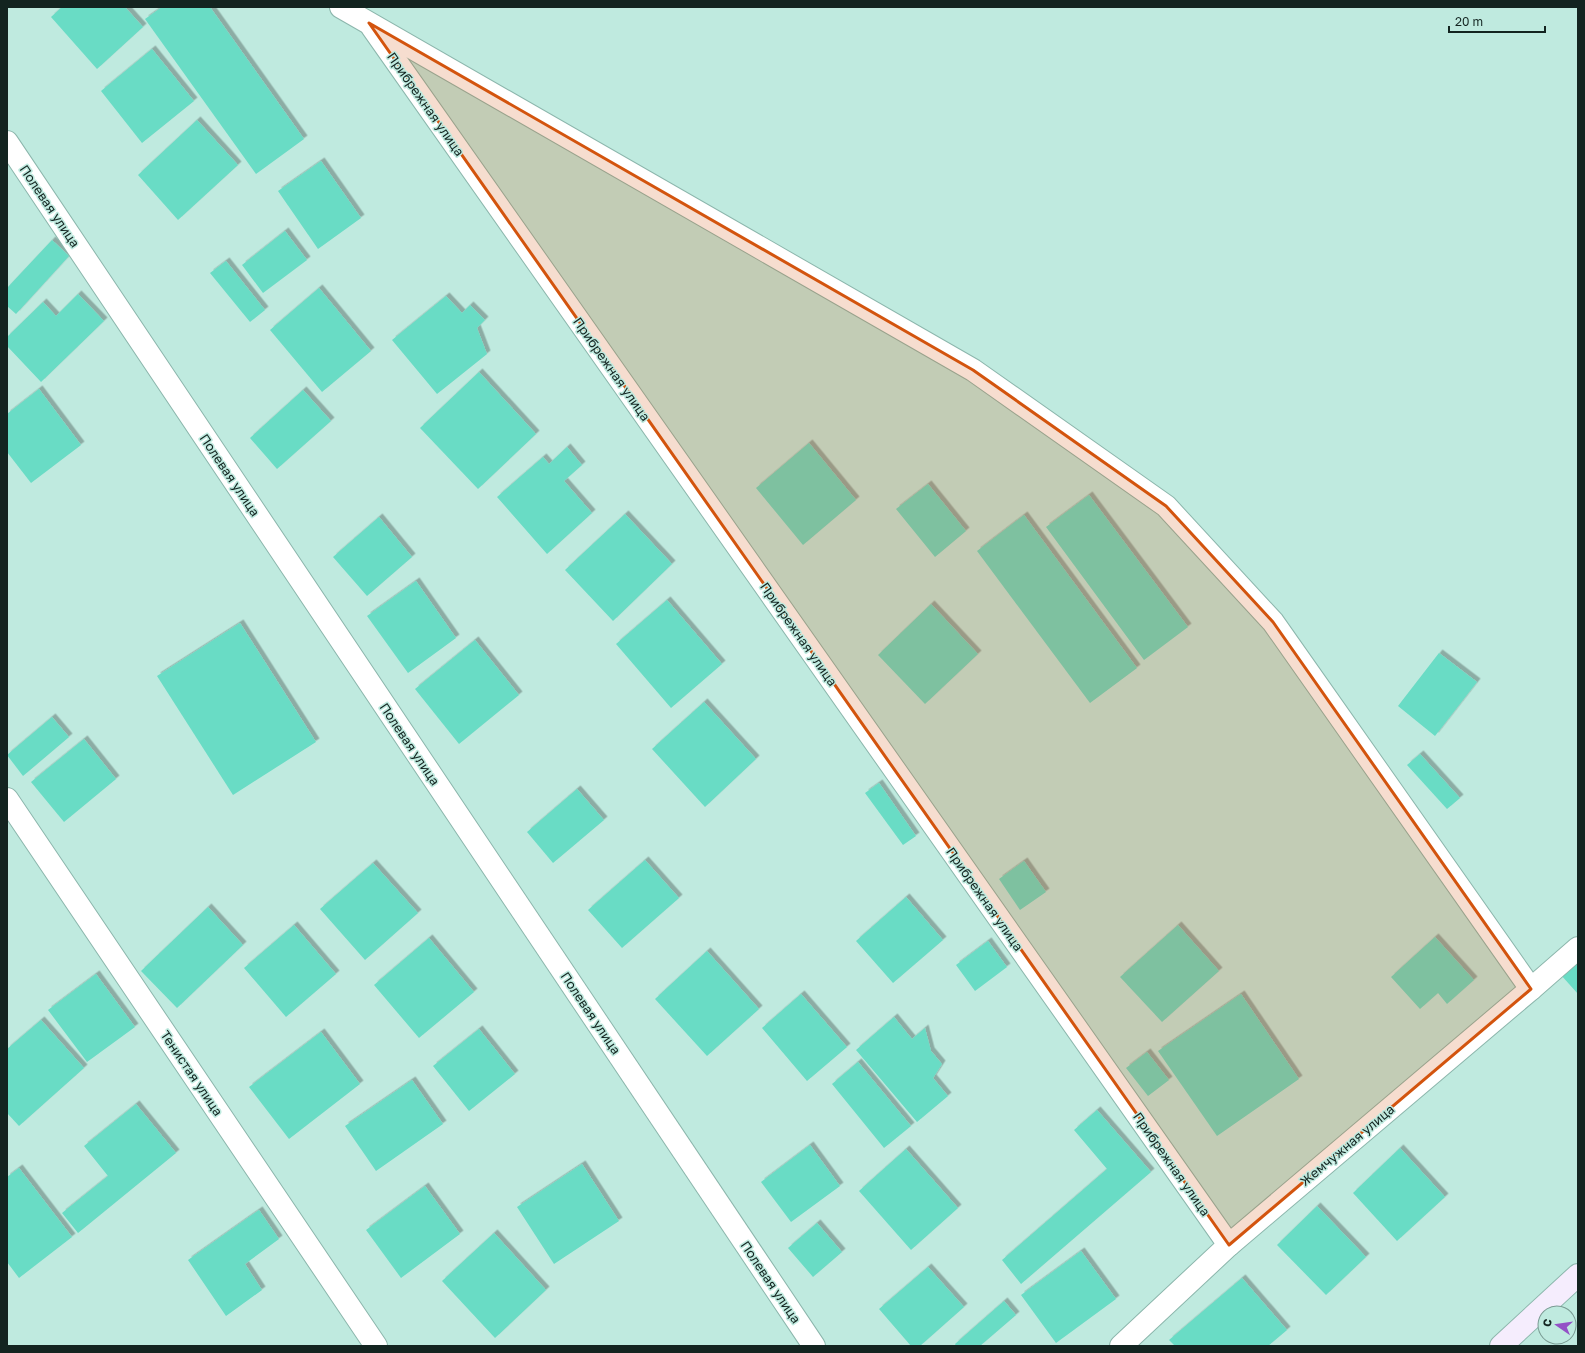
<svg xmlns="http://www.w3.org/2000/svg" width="1585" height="1353" font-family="'Golos Text',sans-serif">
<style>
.building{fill:#69dcc5;filter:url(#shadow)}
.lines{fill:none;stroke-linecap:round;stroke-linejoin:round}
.street-casing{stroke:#8cb6ac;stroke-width:24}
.secondary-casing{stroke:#8cb6ac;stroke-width:24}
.street{stroke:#fff;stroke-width:22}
.secondary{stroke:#f5edfd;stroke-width:22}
.marked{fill:#d3540e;fill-opacity:0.2;stroke:#d3540e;stroke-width:3;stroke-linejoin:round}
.labels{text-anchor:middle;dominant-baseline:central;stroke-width:3;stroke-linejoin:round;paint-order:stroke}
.street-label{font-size:13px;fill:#132420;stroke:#bfeadf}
</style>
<defs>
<filter id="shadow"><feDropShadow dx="3.5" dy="-3.5" stdDeviation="0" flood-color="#0004"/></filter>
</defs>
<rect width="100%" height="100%" fill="#bfeadf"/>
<g class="building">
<path d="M 62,7 L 125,7 L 143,27 L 97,69 L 51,17 Z"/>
<path d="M 162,7 L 210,7 L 304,139 L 256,174 L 145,19 Z"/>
<path d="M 152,49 L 194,101 L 142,143 L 101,91 Z"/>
<path d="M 197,120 L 238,165 L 178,220 L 138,175 Z"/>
<path d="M 321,161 L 361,218 L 318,249 L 278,191 Z"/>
<path d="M 285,231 L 307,260 L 263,293 L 242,265 Z"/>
<path d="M 52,240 L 69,256 L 16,314 L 7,306 L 7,288 Z"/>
<path d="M 226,261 L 265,310 L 250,322 L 210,273 Z"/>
<path d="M 319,288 L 371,351 L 322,392 L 270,330 Z"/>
<path d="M 78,294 L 104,321 L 41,382 L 7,346 L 7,337 L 43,302 L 56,316 Z"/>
<path d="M 446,296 L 462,313 L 470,305 L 485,320 L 477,328 L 487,354 L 437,394 L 392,340 Z"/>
<path d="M 479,372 L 536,434 L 478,489 L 420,428 Z"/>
<path d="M 39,389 L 81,445 L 31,483 L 7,452 L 7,414 Z"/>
<path d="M 303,390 L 331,421 L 277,469 L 250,438 Z"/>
<path d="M 809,443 L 856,500 L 803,545 L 756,488 Z"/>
<path d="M 567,447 L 582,465 L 564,481 L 592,513 L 547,554 L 497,497 L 543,457 L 549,464 Z"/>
<path d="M 928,484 L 966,531 L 935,557 L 896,509 Z"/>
<path d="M 1089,495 L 1188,627 L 1144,660 L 1046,527 Z"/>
<path d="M 625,514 L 672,564 L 613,621 L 565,570 Z"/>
<path d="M 1024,515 L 1137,668 L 1090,703 L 977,551 Z"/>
<path d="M 379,517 L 412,557 L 367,596 L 333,557 Z"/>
<path d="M 416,581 L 456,638 L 408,673 L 367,616 Z"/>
<path d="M 667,600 L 722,664 L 671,708 L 616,644 Z"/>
<path d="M 931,604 L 978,654 L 925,704 L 878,655 Z"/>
<path d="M 240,623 L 316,742 L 233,795 L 157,676 Z"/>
<path d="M 475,640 L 519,695 L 459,744 L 415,689 Z"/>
<path d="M 1439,653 L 1477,682 L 1435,736 L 1398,706 Z"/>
<path d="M 704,702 L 756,759 L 705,807 L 652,749 Z"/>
<path d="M 52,717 L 69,737 L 23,776 L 7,755 Z"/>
<path d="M 84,739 L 116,779 L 64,822 L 31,782 Z"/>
<path d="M 1420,754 L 1460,798 L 1447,809 L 1407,765 Z"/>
<path d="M 879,783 L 916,836 L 903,845 L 865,793 Z"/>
<path d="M 577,789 L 604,820 L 553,863 L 527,832 Z"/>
<path d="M 645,860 L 679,898 L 622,948 L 588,910 Z"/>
<path d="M 1024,861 L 1046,892 L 1020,910 L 999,879 Z"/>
<path d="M 373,863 L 418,913 L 365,960 L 320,909 Z"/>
<path d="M 906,897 L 943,940 L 893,983 L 856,941 Z"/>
<path d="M 208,907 L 243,945 L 177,1008 L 141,971 Z"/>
<path d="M 294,925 L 336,974 L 286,1017 L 244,968 Z"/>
<path d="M 1178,925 L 1219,971 L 1162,1022 L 1120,977 Z"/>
<path d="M 1435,937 L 1474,980 L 1447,1004 L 1438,993 L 1420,1009 L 1391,977 Z"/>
<path d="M 429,938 L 474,992 L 419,1038 L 374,985 Z"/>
<path d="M 988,941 L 1007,967 L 975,991 L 956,965 Z"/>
<path d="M 1578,942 L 1578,994 L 1552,965 Z"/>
<path d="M 707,951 L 759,1009 L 707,1056 L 655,999 Z"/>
<path d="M 96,974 L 135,1027 L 87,1062 L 48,1010 Z"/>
<path d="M 801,994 L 847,1047 L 807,1081 L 762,1028 Z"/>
<path d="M 1241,994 L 1299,1079 L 1217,1136 L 1158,1051 Z"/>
<path d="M 894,1017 L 912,1039 L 925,1028 L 931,1051 L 942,1064 L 933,1078 L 948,1096 L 917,1122 L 856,1050 Z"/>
<path d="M 41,1020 L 84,1068 L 19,1126 L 7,1113 L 7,1049 Z"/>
<path d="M 479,1029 L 515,1074 L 469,1111 L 433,1066 Z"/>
<path d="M 321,1032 L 360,1084 L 289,1139 L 249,1087 Z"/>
<path d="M 1147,1052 L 1169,1080 L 1148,1096 L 1126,1068 Z"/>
<path d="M 858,1062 L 911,1126 L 884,1148 L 832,1084 Z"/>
<path d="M 412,1080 L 443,1124 L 376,1171 L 345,1126 Z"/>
<path d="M 136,1104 L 176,1153 L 78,1233 L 62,1213 L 108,1176 L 84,1146 Z"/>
<path d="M 1097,1110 L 1151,1172 L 1021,1284 L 1002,1260 L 1107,1169 L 1074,1130 Z"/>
<path d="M 810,1145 L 840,1186 L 791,1222 L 761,1182 Z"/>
<path d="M 1400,1148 L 1445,1197 L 1397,1241 L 1353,1193 Z"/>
<path d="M 906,1149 L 958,1208 L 911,1250 L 859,1191 Z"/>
<path d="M 582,1164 L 619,1221 L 554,1264 L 517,1207 Z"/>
<path d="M 19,1168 L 72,1237 L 19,1278 L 7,1262 L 7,1177 Z"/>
<path d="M 425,1186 L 460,1234 L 401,1278 L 366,1230 Z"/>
<path d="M 1317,1206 L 1366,1257 L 1326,1295 L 1277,1245 Z"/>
<path d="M 259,1210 L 279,1239 L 245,1264 L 262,1290 L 226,1316 L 188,1260 Z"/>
<path d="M 817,1223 L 842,1252 L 813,1277 L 788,1248 Z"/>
<path d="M 494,1233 L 546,1290 L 495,1338 L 442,1281 Z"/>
<path d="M 1081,1251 L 1116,1299 L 1056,1343 L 1021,1295 Z"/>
<path d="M 928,1267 L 964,1307 L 920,1346 L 911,1346 L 879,1309 Z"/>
<path d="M 1242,1278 L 1287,1330 L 1268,1346 L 1175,1346 L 1169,1340 Z"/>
<path d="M 1004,1301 L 1016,1315 L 980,1346 L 956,1346 L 955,1344 Z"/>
</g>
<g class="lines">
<defs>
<g id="street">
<path d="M 341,7 L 973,370 L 1166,506 L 1273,622 L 1531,989"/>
<path d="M 372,27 L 1229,1245"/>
<path d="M 7,142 L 814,1346"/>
<path d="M 7,799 L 376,1346"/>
<path d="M 1121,1346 L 1229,1245 L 1531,989 L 1578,948"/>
</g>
<path id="secondary" d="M 1501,1346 L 1578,1275"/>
</defs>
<use href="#street" class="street-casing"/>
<use href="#secondary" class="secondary-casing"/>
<use href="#street" class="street"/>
<use href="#secondary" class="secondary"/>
</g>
<path class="marked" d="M 369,23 L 973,370 L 1166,506 L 1273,622 L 1531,989 L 1229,1245 Z"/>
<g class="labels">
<g class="street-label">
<text transform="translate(426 104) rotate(55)">Прибрежная улица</text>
<text transform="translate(50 206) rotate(56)">Полевая улица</text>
<text transform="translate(612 369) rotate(55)">Прибрежная улица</text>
<text transform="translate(230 475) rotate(56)">Полевая улица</text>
<text transform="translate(799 634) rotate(55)">Прибрежная улица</text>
<text transform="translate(410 744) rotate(56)">Полевая улица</text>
<text transform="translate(985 899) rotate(55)">Прибрежная улица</text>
<text transform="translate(591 1013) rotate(56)">Полевая улица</text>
<text transform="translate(192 1073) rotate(56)">Тенистая улица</text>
<text transform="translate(1347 1145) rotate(-40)">Жемчужная улица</text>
<text transform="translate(1172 1164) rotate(55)">Прибрежная улица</text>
<text transform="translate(771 1282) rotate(56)">Полевая улица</text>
</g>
</g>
<rect width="1585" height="1353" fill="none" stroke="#132420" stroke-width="16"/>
<g transform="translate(1557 1325) rotate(283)"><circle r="19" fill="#bfeadf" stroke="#7a9b93"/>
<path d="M0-3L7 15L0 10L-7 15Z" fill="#9451c6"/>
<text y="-6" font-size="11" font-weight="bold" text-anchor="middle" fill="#132420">С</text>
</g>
<path d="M1449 26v6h96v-6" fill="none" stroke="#132420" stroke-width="2"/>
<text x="1455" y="26" font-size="12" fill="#132420" stroke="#bfeadf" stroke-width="3" paint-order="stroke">20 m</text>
</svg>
